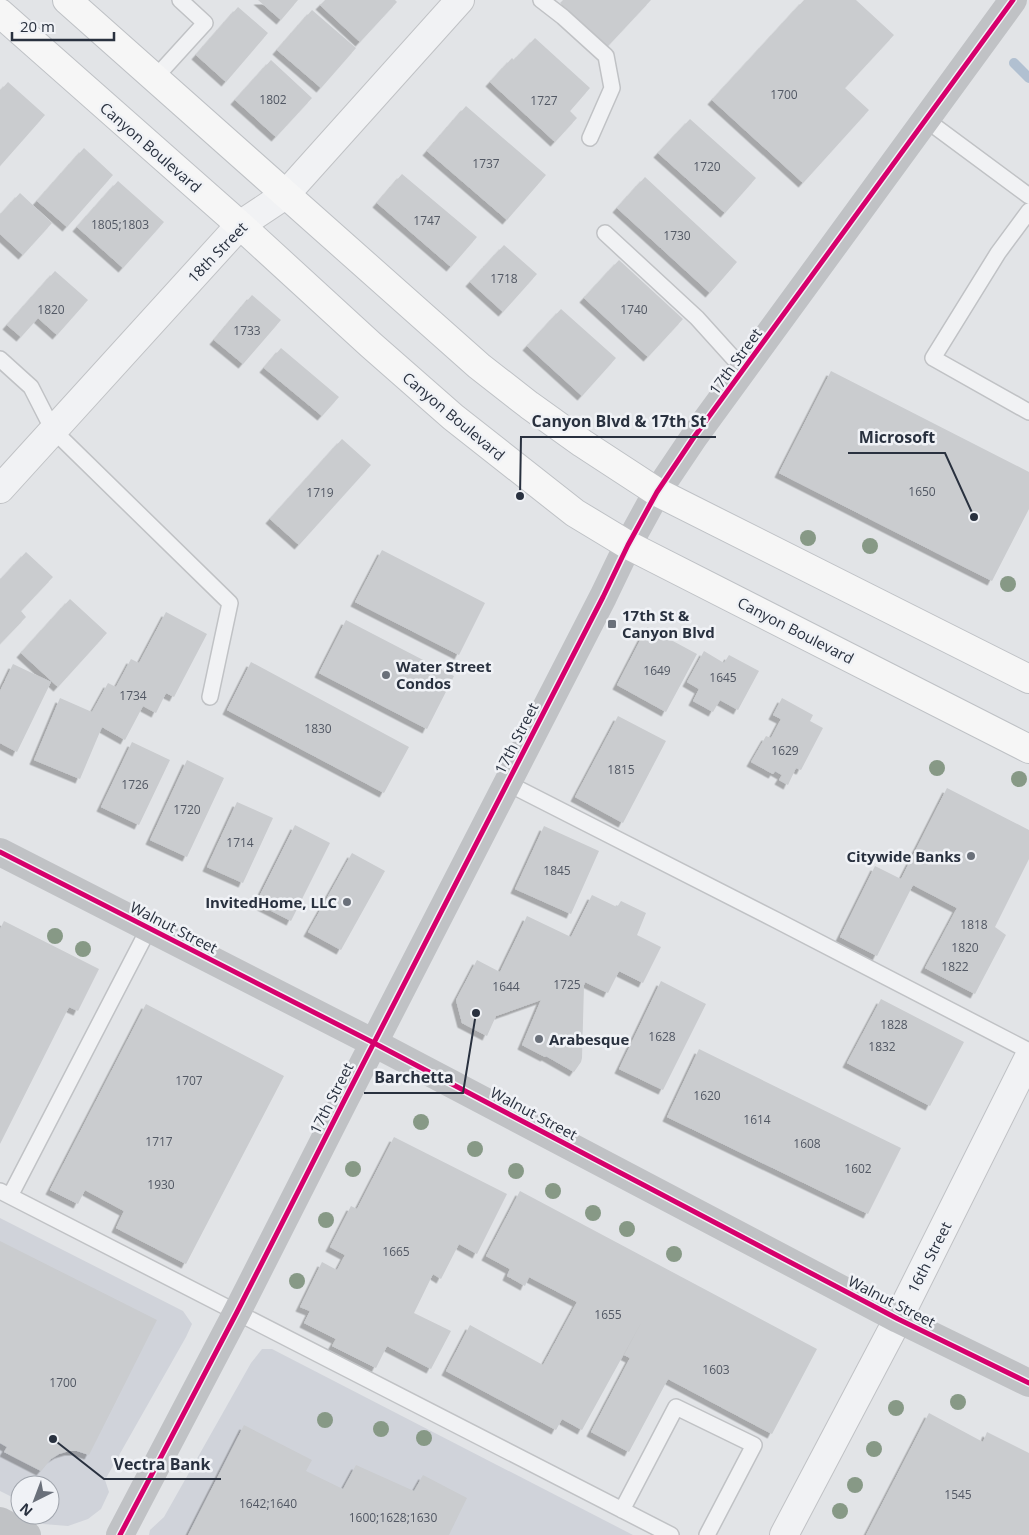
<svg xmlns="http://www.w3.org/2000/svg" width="1029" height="1535" viewBox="0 0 1029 1535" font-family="'Open Sans',sans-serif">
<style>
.built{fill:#d0d3da}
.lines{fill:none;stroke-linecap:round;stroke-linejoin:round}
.stream{stroke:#b1c0d1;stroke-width:10}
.building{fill:#cacccf;filter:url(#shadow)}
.lane-casing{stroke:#c0c2c5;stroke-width:18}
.street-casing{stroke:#c0c2c5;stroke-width:30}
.primary-casing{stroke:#bec1c5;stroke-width:30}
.lane{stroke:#f1f2f4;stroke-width:15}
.street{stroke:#f1f2f4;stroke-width:28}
.secondary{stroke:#c0c2c5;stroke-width:28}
.primary{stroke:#f6f6f6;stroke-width:28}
.cycleway-casing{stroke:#f0f2f6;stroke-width:8}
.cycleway{stroke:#d6006c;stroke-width:5}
.tree{fill:#879986}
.poi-dot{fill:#6a707a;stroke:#f0f2f6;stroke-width:2}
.labels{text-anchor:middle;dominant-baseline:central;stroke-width:5;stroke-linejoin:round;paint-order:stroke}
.number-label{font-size:12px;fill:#525864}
.street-label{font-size:15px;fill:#29313f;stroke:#f0f2f6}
.poi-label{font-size:15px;font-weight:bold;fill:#29313f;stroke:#f0f2f6;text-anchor:start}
.leader{fill:none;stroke:#29313f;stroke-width:2}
.callout-dot{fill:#29313f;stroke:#f0f2f6;stroke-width:2}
.callout-label{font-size:16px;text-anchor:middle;font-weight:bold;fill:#29313f;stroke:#f0f2f6;stroke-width:5;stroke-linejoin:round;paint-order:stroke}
</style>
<defs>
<filter id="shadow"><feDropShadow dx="-4.5" dy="4.5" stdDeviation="0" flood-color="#0004"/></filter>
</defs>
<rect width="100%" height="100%" fill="#e2e4e7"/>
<path class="built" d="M0,1218L183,1311L192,1324L186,1337L105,1480L109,1492L101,1509L88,1519L68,1526L43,1524L37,1515H50V1485H20V1501L0,1491Z
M262,1349H272L633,1535H149L150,1530L164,1517L251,1363Z"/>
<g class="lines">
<path class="stream" d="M1014,63L1029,78"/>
</g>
<path class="building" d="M258,0H298L281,20Z
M325,0H395L397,2L360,42L320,5Z
M563,0H651L608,46L560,3Z
M804,0H856L894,35L845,88L869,110L803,183L712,100Z
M238,7L268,33L226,82L196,55Z
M312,10L356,48L321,88L277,50Z
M535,38L590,88L570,111L577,118L555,142L490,82L512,58L514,60Z
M271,60L312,98L276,137L235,100Z
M8,82L45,115L0,166V91Z
M466,106L546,175L507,220L427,151Z
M690,119L756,178L725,213L658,153Z
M84,148L113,175L67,227L37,201Z
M402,174L477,237L451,267L377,203Z
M645,177L737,262L710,293L617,208Z
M118,181L164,222L123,268L77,227Z
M20,193L52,223L23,255L0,234V215Z
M504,245L537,274L503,312L470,282Z
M619,260L683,319L648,357L584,298Z
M55,271L88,300L57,335L38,318L21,337L7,325Z
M252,295L281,320L243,364L214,340Z
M561,309L616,358L582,396L527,346Z
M281,348L339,397L322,416L264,368Z
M831,371L1029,472V509L992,581L779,473Z
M342,439L371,465L299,545L270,519Z
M382,550L485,603L459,655L355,602Z
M26,552L53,577L21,611L26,617L0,644V580Z
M70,599L107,633L58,687L21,653Z
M166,612L207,634L174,697L166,693L156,713L143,706L125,740L102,727L80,779L34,760L60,698L92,712L108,683L116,687L131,659L139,663Z
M346,620L454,676L427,729L319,673Z
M647,627L697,654L666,712L617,685Z
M704,651L724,663L729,655L759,671L738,710L720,700L713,712L693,701L699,689L687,682Z
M251,662L409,747L384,793L227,710Z
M13,664L51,682L17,752L0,743V691Z
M782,698L813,715L810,721L823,728L801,770L796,768L788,785L779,780L782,775L775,771L773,774L751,762L766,736L771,738L781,719L773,715Z
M618,716L666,741L623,823L575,797Z
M132,742L170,760L139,825L101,807Z
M187,760L224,778L187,857L150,840Z
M947,788L1029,830V859L995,927L1006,935L975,994L925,968L957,908L913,885L877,956L840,937L875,866L901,879Z
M237,802L273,818L243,883L207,867Z
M295,825L330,843L291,921L256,903Z
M544,826L599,851L571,914L515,889Z
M352,853L385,871L341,950L308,932Z
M592,895L617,907L621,901L646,913L637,935L661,947L643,983L619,971L608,993L585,982L584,985L582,1058L581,1062L574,1072L546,1056L545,1057L522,1045L541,1000L496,1016L487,1036L462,1023L456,1000L477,960L500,972L527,916L571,937Z
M4,921L99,969L78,1011L69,1007L0,1144V929Z
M661,981L706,1004L663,1090L619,1069Z
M881,999L964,1042L930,1106L847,1063Z
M146,1004L284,1076L186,1264L116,1228L124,1211L85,1190L78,1204L50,1190Z
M699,1049L901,1148L868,1214L667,1117Z
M394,1137L507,1194L477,1254L459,1244L441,1279L433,1274L414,1313L451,1331L431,1369L387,1346L376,1368L332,1346L336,1339L304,1323L310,1311L300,1307L322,1262L337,1270L345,1255L330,1247L351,1206L357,1209Z
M520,1191L817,1349L772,1434L668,1379L629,1452L591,1432L630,1358L624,1355L641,1323L582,1430L562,1419L556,1430L446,1371L470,1325L543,1365L577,1302L529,1277L525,1286L507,1276L510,1269L486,1256Z
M0,1241L157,1320L89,1455L77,1451H69L59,1454L51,1459L41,1471L4,1452L7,1447L0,1443Z
M929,1413L983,1442L987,1432L1029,1453V1535H866Z
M244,1425L312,1460L306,1471L343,1489L356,1465L414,1491L423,1475L467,1498L449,1535H188Z"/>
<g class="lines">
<g class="lane-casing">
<path id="lane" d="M541,0L563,17L606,56L612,88L590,138
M154,79L205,23L180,0
M925,119L1029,196
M1029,211L998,253L933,358L1029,412
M605,233L697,318L744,370
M0,359L31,387L53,430L230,603L210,697
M507,783L776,920L1029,1051
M0,1191L671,1535
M10,1196L149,928
M622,1510L676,1407L754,1445L707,1535"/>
</g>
<g class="street-casing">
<path id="street" d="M0,489L240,225L285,195L460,0
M784,1535L898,1319L1029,1057"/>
</g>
<g class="primary-casing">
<path id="primary" d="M67,0L479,366L529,405L582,443L657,492L1029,679
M0,13L240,225L371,345L453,417L575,513L628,545L1029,749"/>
</g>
<use href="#lane" class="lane"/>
<use href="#street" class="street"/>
<path class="secondary" d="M0,852L374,1043L898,1319L1029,1383
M0,1521L27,1535
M120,1535L237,1312L344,1101L603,597L628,545L657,492L694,437L1013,0"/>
<use href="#primary" class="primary"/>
<g class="cycleway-casing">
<path id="cycleway" d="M0,852L374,1043L898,1319L1029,1383
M120,1535L237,1312L344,1101L603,597L628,545L657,492L694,437L1013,0"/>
</g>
<use href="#cycleway" class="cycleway"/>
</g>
<g class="tree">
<circle cx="808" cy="538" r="8"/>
<circle cx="870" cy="546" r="8"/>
<circle cx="1008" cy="584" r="8"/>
<circle cx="937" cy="768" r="8"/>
<circle cx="1019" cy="779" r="8"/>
<circle cx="55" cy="936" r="8"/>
<circle cx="83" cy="949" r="8"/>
<circle cx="421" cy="1122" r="8"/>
<circle cx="475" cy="1149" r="8"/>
<circle cx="353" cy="1169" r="8"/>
<circle cx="516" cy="1171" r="8"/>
<circle cx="553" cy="1191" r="8"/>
<circle cx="593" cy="1213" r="8"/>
<circle cx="326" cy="1220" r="8"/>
<circle cx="627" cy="1229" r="8"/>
<circle cx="674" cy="1254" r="8"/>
<circle cx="297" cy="1281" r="8"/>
<circle cx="958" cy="1402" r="8"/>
<circle cx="896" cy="1408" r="8"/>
<circle cx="325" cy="1420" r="8"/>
<circle cx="381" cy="1429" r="8"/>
<circle cx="424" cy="1438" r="8"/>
<circle cx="874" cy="1449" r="8"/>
<circle cx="855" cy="1485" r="8"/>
<circle cx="840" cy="1511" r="8"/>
</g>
<g class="poi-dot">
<rect x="607" y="619" width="10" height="10" rx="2.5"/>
<circle cx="386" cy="675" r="5"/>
<circle cx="971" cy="856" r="5"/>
<circle cx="347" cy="902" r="5"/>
<circle cx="539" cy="1039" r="5"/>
</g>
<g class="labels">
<g class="number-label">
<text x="784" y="94">1700</text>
<text x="273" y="99">1802</text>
<text x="544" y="100">1727</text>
<text x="486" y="163">1737</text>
<text x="707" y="166">1720</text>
<text x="427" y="220">1747</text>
<text x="120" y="224">1805;1803</text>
<text x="677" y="235">1730</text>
<text x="504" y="278">1718</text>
<text x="51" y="309">1820</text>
<text x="634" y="309">1740</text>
<text x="247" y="330">1733</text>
<text x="922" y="491">1650</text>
<text x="320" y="492">1719</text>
<text x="657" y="670">1649</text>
<text x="723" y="677">1645</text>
<text x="133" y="695">1734</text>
<text x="318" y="728">1830</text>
<text x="785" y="750">1629</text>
<text x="621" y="769">1815</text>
<text x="135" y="784">1726</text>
<text x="187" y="809">1720</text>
<text x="240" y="842">1714</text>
<text x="557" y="870">1845</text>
<text x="974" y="924">1818</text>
<text x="965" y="947">1820</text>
<text x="955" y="966">1822</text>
<text x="567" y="984">1725</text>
<text x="506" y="986">1644</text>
<text x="894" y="1024">1828</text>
<text x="662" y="1036">1628</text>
<text x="882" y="1046">1832</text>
<text x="189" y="1080">1707</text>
<text x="707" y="1095">1620</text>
<text x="757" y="1119">1614</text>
<text x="159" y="1141">1717</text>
<text x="807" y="1143">1608</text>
<text x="858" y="1168">1602</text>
<text x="161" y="1184">1930</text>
<text x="396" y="1251">1665</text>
<text x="608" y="1314">1655</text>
<text x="716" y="1369">1603</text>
<text x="63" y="1382">1700</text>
<text x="958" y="1494">1545</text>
<text x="268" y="1503">1642;1640</text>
<text x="393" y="1517">1600;1628;1630</text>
</g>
<g class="street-label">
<text transform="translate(151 147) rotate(41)">Canyon Boulevard</text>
<text transform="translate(217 252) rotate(-46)">18th Street</text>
<text transform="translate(735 361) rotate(-54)">17th Street</text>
<text transform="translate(454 416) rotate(40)">Canyon Boulevard</text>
<text transform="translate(796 630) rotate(27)">Canyon Boulevard</text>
<text transform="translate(516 738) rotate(-63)">17th Street</text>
<text transform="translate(174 927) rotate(27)">Walnut Street</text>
<text transform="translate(331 1098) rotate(-63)">17th Street</text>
<text transform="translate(534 1113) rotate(28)">Walnut Street</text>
<text transform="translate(929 1257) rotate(-63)">16th Street</text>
<text transform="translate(892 1301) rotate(27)">Walnut Street</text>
</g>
<g class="poi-label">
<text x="622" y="615">17th St &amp;<tspan x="622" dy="17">Canyon Blvd</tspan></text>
<text x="396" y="666">Water Street<tspan x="396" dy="17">Condos</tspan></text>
<text x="961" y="856" text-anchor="end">Citywide Banks</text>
<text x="337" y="902" text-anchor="end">InvitedHome, LLC</text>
<text x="549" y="1039">Arabesque</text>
</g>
</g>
<path class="leader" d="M520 496L521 437H716M974 517L945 453H848M476 1013L463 1093H364M53 1439L104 1479H221"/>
<g class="callout-dot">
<circle cx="520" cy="496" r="5"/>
<circle cx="974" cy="517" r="5"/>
<circle cx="476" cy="1013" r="5"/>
<circle cx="53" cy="1439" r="5"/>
</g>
<g class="callout-label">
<text x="619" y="427">Canyon Blvd &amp; 17th St</text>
<text x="897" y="443">Microsoft</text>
<text x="414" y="1083">Barchetta</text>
<text x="162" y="1470">Vectra Bank</text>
</g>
<g transform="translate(35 1500) rotate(222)"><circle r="24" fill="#f0f2f6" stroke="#a0a5ad"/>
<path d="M0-4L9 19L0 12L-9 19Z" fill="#6a707a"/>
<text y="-8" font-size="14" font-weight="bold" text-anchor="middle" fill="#29313f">N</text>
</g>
<path d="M12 32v8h102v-8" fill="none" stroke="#29313f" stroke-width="2.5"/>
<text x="20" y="32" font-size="15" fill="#29313f" stroke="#f0f2f6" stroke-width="4" paint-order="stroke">20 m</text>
</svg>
